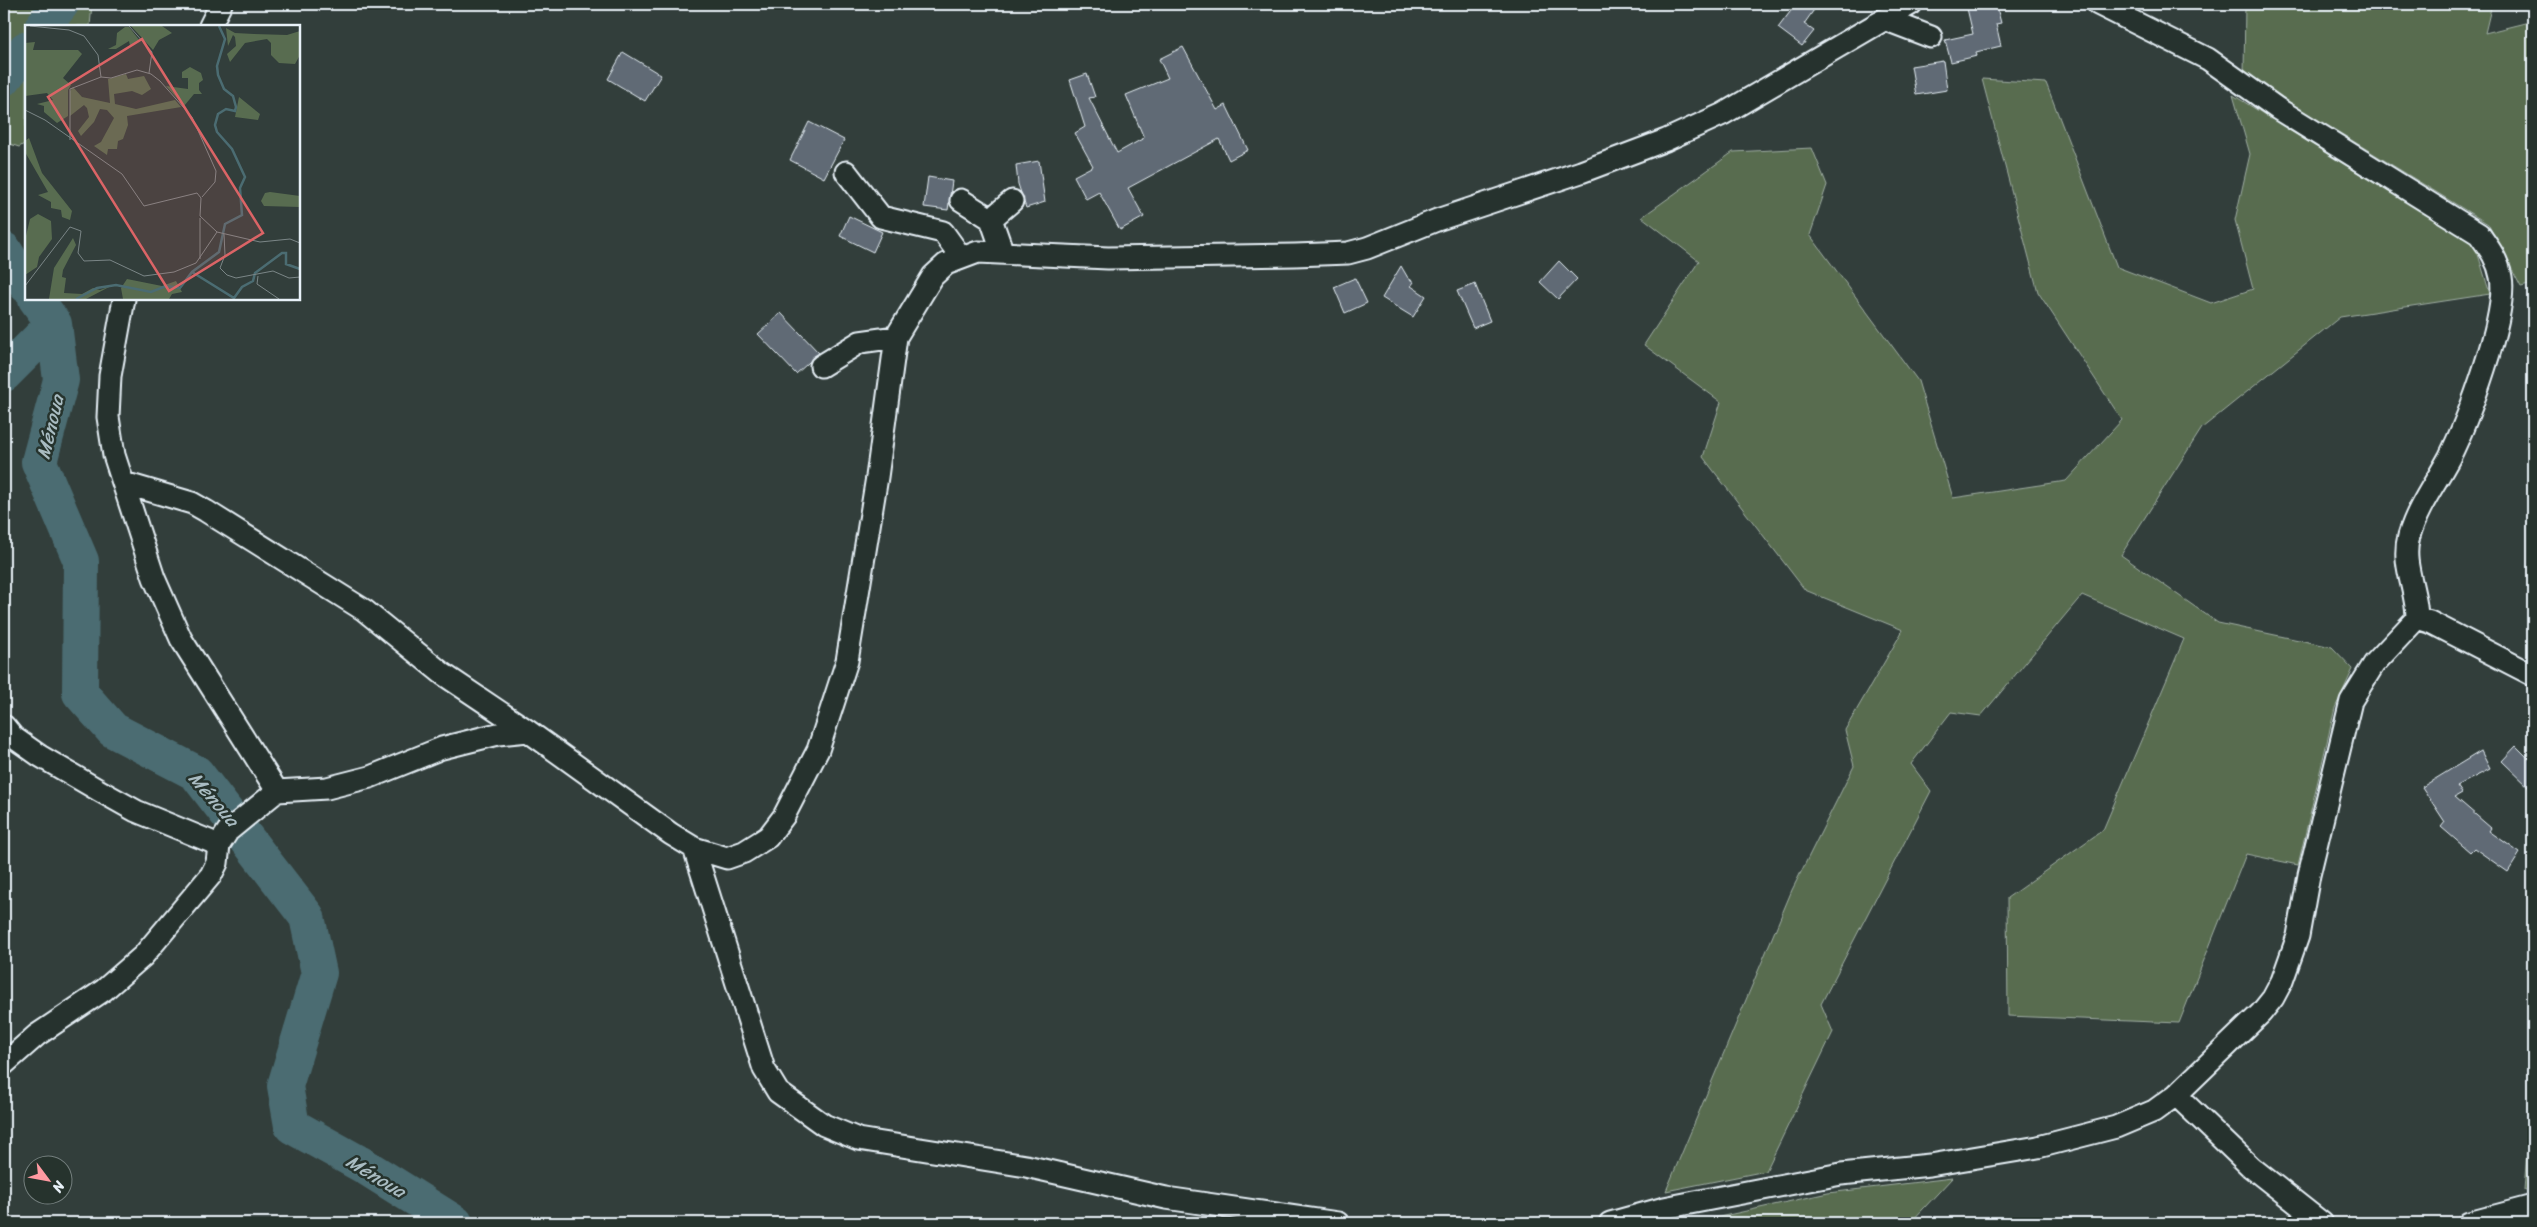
<svg xmlns="http://www.w3.org/2000/svg" width="2537" height="1227" viewBox="0 0 2537 1227" font-family="Sriracha,sans-serif">
<style>
.green{fill:#586c50;stroke:#a0aea4}
.lines{fill:none;stroke-linecap:round;stroke-linejoin:round}
.river{stroke:#4b6c72;stroke-width:36}
.building{fill:#606a74;stroke:#e8f1f8}
.minor-casing{stroke:#e8f1f8;stroke-width:25}
.minor{stroke:#26332d;stroke-width:21}
.labels{text-anchor:middle;dominant-baseline:central;stroke-width:5;stroke-linejoin:round;paint-order:stroke}
.water-label{font-size:19px;font-style:italic;fill:#a9bcc2;stroke:#26332d}
.inset-river{fill:none;stroke:#4b6c72;stroke-width:2.5}
.inset-road{fill:none;stroke:#7b8687;stroke-width:1}
.view{fill:#db6466;fill-opacity:0.15;stroke:#db6466;stroke-width:2.5}
.inset-edge{fill:none;stroke:#e8f1f8;stroke-width:2.5}
</style>
<rect width="100%" height="100%" fill="#323e3b"/>
<filter id="ink" filterUnits="userSpaceOnUse"><feTurbulence type="fractalNoise" baseFrequency=".02" numOctaves="2"/><feDisplacementMap in="SourceGraphic" scale="10" xChannelSelector="R" yChannelSelector="G"/><feConvolveMatrix kernelMatrix="1 2 1 2 8 2 1 2 1" color-interpolation-filters="sRGB"/></filter>
<g filter="url(#ink)">
<path class="green" d="M4,4H92L90,26H26V143L19,147L4,142Z
M2245,4H2492L2485,33L2533,21V284L2521,287L2488,224L2244,74Z
M1982,79L2046,83L2117,267L2211,303L2253,289L2235,220L2250,154L2233,95L2378,185L2474,241L2490,294L2340,317L2202,428L2121,555L2218,623L2332,647L2353,669L2335,708L2298,865L2246,854L2179,1023L2008,1016L2007,898L2103,830L2184,639L2082,595L1981,716L1951,712L1911,764L1931,791L1821,1004L1833,1032L1766,1171L1666,1191L1792,890L1854,766L1845,730L1903,630L1805,590L1703,457L1721,402L1644,345L1699,261L1642,217L1733,152L1812,148L1827,185L1810,235L1918,381L1953,498L2066,481L2122,420L2038,292Z
M2533,1073V1189L2524,1190Z
M1952,1178L1910,1223H1692L1828,1193Z"/>
<g class="lines">
<path class="river" d="M43,26L61,4
M4,78L26,49
M4,250L26,285
M36,299L54,324L61,380L39,462L81,561L80,693L113,730L196,773L307,917L319,973L285,1086L292,1126L364,1166L455,1223
M4,374L54,324"/>
</g>
<path class="building" d="M1796,4H1818L1804,24L1814,31L1802,46L1778,28Z
M1966,4H1996L2001,23L1996,24L2001,46L1976,52L1977,56L1951,62L1945,40L1973,34Z
M1183,47L1217,110L1226,105L1248,150L1229,160L1219,139L1128,188L1144,217L1120,230L1099,192L1086,199L1074,176L1093,166L1075,133L1085,127L1070,80L1087,74L1095,97L1089,98L1117,153L1144,138L1126,95L1168,78L1159,59Z
M623,52L661,75L645,101L608,79Z
M1943,61L1947,90L1916,95L1911,66Z
M809,122L844,140L824,178L790,160Z
M1039,161L1045,202L1026,208L1018,184L1016,165Z
M928,177L952,181L948,210L924,207Z
M849,216L882,232L873,252L840,236Z
M1559,261L1577,279L1558,299L1540,282Z
M1401,266L1408,278L1414,282L1411,286L1426,296L1413,317L1382,298Z
M1355,278L1367,303L1345,313L1334,287Z
M1475,284L1490,321L1473,328L1457,291Z
M781,313L819,353L796,374L758,334Z
M2516,746L2533,763V791L2502,761Z
M2481,751L2490,769L2457,786L2462,793L2455,797L2491,828L2489,831L2520,853L2508,872L2474,848L2470,852L2441,827L2445,822L2422,787Z"/>
<g class="lines">
<g class="minor-casing">
<path id="minor" d="M2098,4L2208,59L2278,109L2479,234C2489,248 2498,260 2501,277C2508,315 2467,422 2449,458C2435,484 2417,508 2409,536C2401,564 2417,590 2417,618
M1884,19L1931,37
M210,26L221,4
M846,172L881,217L943,232L961,257
M961,200L991,219L1012,201
M991,219L1003,253
M124,299L110,376L108,417L114,455L154,578L181,639L277,791
M821,366L860,342L896,337
M124,483L192,503L206,511L364,610L443,674L528,731
M4,726L13,737L40,756L100,791L136,811L219,845
M694,848L764,1069L778,1092L824,1125L858,1139L1026,1166L1166,1198L1338,1223
M4,1064L37,1035L104,990L143,956L211,875L217,863L219,845L228,831L277,791L327,788L370,777L442,748L498,734L528,731L671,834L694,848L727,858L744,852L768,837L784,816L818,750L847,661L877,477L896,337L933,276L946,264L978,252L1108,258L1295,255L1348,253L1367,248L1437,220L1581,172L1666,140L1723,114L1911,4
M2176,1095L2251,1167L2322,1223
M1610,1223L1664,1208L1841,1174L1930,1165L2038,1147L2116,1127L2154,1111L2176,1095L2261,1013L2273,998L2282,981L2298,936L2309,875L2351,701L2374,664L2417,618L2430,622L2533,675
M2469,1223L2533,1206"/>
</g>
<use href="#minor" class="minor"/>
</g>
</g>
<g class="labels">
<g class="water-label">
<text transform="translate(50 427) rotate(-77)">Ménoua</text>
<text transform="translate(214 799) rotate(49)">Ménoua</text>
<text transform="translate(376 1176) rotate(31)">Ménoua</text>
</g>
</g>
<g transform="translate(25 25)">
<rect width="275" height="275" fill="#323e3b"/>
<path d="M106,1H137L147,8L134,15L128,25ZM100,2H104L115,16L105,21L104,16L91,24H83L91,20L92,8ZM201,3L210,8L229,9L262,10L275,6V30L270,39L254,38L246,30V18L242,14L220,18L205,37L202,29L211,21L210,12L208,10L203,21ZM10,17L8,25H53L57,29L38,53L46,60L43,65V91L32,98L19,87V81L12,79L28,75L22,68L0,71V18ZM165,42L176,48L178,55L174,58V65L177,69H169L159,81L141,61L163,64V53H157V47ZM101,49L103,54L119,51L126,64L117,70L107,66L89,69L90,79L111,84L150,75L156,82L102,91L103,100L98,114L93,116L92,124H83L82,130L69,121L76,117L89,93L82,85L75,84L69,97L56,111L53,106L64,92L62,83L59,80L45,91V66L48,62L57,72L85,78L83,54ZM214,72L235,89L233,95L210,92ZM4,113L17,148L47,186L45,195L37,192L36,185L26,183V177L13,170L23,167L0,127V116ZM245,167L275,171V182L239,181L236,176L240,168ZM13,189L26,196L27,214L14,232L12,242L0,250V215L5,194ZM48,213L51,220L38,245L37,252L41,253L39,268L57,269L68,263L75,265L88,260L61,274H24L29,243ZM102,254L137,261L151,256L157,267L147,269L144,274H98L96,263Z" fill="#586c50"/>
<path class="inset-river" d="M167,247L209,273L217,262L228,256L230,248L257,228H261V239L275,244M51,274L72,263L91,260L126,267L141,261L155,263L167,247L194,227L200,199L217,190L215,163L220,152L207,124L192,107L190,100L193,89L201,84L210,86L211,82L208,71L199,64L193,50L192,41L200,14L194,1"/>
<path class="inset-road" d="M5,1L44,5L59,11L73,30L76,52L86,53L112,45L126,49L135,56L167,92L191,146L190,157L177,172M104,1L127,27L124,48M0,85L20,95L97,149L119,181L172,168L176,173L175,191L192,207L235,217L265,214L275,218M45,115V64L76,52M175,193V234M199,209L200,230L195,243L202,250L211,253L248,246L264,253L275,252M233,251L232,259L254,274M0,261L45,202L56,206L53,228L59,236L85,235L119,251L149,247L171,238L192,207"/>
<path class="view" d="M117,14L238,208L144,266L23,72Z"/>
<rect width="275" height="275" class="inset-edge"/>
</g>
<rect width="2537" height="1227" fill="none" stroke="#26332d" stroke-width="20"/>
<rect x="10" y="10" width="2517" height="1207" fill="none" stroke="#e8f1f8" stroke-width="2" filter="url(#ink)"/>
<g transform="translate(48 1180) rotate(122)"><circle r="24" fill="#26332d" stroke="#747f7e"/>
<path d="M0-4L9 19L0 12L-9 19Z" fill="#ff9aa2"/>
<text y="-8" font-size="14" font-weight="bold" text-anchor="middle" fill="#e8f1f8">N</text>
</g>
</svg>
